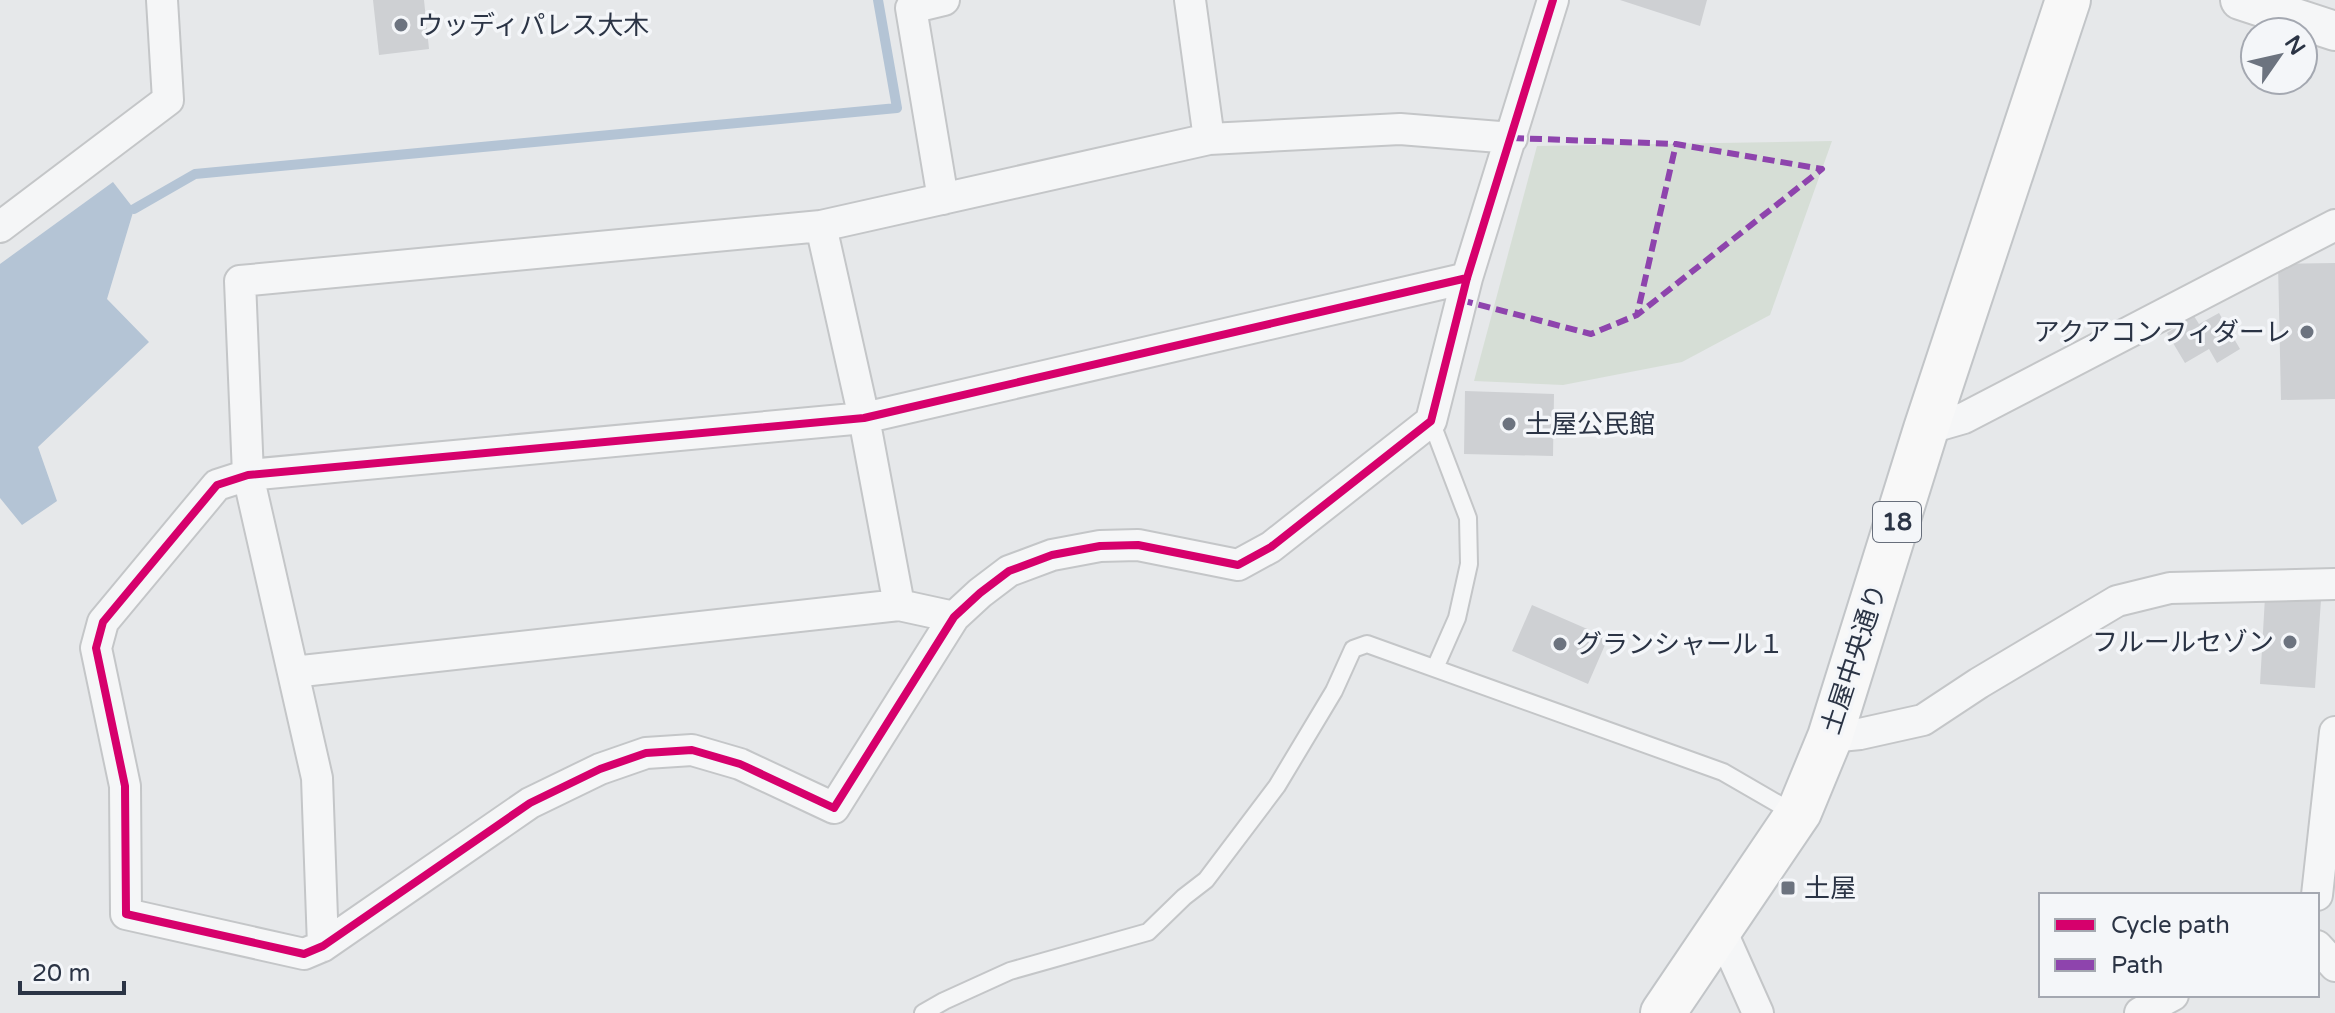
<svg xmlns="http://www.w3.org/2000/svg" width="2335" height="1013" viewBox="0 0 2335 1013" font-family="'Varela Round','Noto Sans JP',sans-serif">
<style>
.green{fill:#d6ded6}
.water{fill:#b4c4d5}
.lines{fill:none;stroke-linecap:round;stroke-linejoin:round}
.stream{stroke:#b4c4d5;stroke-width:10}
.building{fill:#ced0d3}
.service-casing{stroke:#c4c6c8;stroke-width:20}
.minor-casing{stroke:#c4c6c8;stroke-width:34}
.tertiary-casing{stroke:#c4c6c8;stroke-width:42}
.primary-casing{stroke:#c2c5c8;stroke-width:48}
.service{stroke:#f5f6f7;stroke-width:16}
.minor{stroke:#f5f6f7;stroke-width:30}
.tertiary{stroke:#f5f6f7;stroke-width:38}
.primary{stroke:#f8f8f8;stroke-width:44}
.quiet{stroke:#8e44ad;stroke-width:6;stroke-dasharray:12 6;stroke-linecap:butt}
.cycleway-casing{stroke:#f4f6f9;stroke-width:13}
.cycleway{stroke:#d6006c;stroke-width:8}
.poi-dot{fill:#6c737f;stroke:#f4f6f9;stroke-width:3}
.labels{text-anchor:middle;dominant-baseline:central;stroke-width:7;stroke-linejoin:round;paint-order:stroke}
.shield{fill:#f4f6f9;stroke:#676e7b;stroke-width:2}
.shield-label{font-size:24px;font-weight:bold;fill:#2b3445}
.poi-label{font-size:26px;fill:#2b3445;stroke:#f4f6f9;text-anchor:start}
.street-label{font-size:26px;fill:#2b3445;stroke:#f4f6f9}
</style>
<rect width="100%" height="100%" fill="#e6e8ea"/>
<path class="green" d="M1832,141L1770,315L1682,362L1563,385L1474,381L1537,146Z"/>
<path class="water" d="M113,182L134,209L107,299L149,342L38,447L57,501L22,525L0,498V264Z"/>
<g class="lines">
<path class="stream" d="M134,209L195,174L897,108L878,0"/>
</g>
<path class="building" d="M373,0H424L429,49L379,55Z
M1620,0H1707L1700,26Z
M2335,263V399L2281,400L2278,264Z
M2219,313L2240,349L2217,363L2209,349L2185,363L2167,333L2194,316L2199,324Z
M1465,391L1554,394L1553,456L1464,454Z
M2265,597L2321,600L2315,688L2260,684Z
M1532,605L1608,638L1588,684L1512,651Z"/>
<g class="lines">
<g class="service-casing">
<path id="service" d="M1431,421L1468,518L1469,564L1457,618L1435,668
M923,1013L944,1001L1010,971L1148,932L1184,897L1206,880L1277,786L1334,691L1353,649L1367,644L1723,772L1787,809L1797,811"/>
</g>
<g class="minor-casing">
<path id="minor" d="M1190,0L1209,139
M943,199L911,8L944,0
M821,226L864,418L899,605
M0,227L168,100L162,0
M1467,278L864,418L248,475L217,485L103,622L96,648L125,786L126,914L304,954L323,946L530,803L600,769L646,753L692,750L740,764L834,808L954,617L980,593L1009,571L1052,555L1100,546L1138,545L1238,565L1271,547L1431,421L1467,278L1553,0
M1926,429L1964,418L2335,225
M293,672L899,605L954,617
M1830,737L1860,734L1923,720L1979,683L2117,601L2170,588L2335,584
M2317,895L2335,732
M1720,928L1758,1013
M323,946L317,778L248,475L240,281L821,226L1209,139L1400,129L1512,138
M2317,946L2335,966
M2140,1013L2173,995"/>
</g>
<g class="tertiary-casing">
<path id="tertiary" d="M2240,0L2335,31"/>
</g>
<g class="primary-casing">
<path id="primary" d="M1663,1013L1799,812L1830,737L1926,429L2068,0"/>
</g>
<use href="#service" class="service"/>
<use href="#minor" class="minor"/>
<use href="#tertiary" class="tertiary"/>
<use href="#primary" class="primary"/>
<path class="quiet" d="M1512,138L1676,144
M1461,300L1591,334L1637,315L1822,169L1676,144L1637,315"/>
<g class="cycleway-casing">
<path id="cycleway" d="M1467,278L864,418L248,475L217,485L103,622L96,648L125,786L126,914L304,954L323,946L530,803L600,769L646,753L692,750L740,764L834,808L954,617L980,593L1009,571L1052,555L1100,546L1138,545L1238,565L1271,547L1431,421L1467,278L1553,0"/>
</g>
<use href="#cycleway" class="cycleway"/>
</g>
<g class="poi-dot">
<circle cx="401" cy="25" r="8"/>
<circle cx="2307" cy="332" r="8"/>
<circle cx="1509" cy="424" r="8"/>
<circle cx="2290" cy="642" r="8"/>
<circle cx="1560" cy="644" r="8"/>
<rect x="1780" y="880" width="16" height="16" rx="4"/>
</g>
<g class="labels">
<rect class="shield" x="1873" y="502" width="48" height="40" rx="6"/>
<g class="shield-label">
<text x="1897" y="522">18</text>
</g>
<g class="poi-label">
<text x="417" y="25">ウッディパレス大木</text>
<text x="2291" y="332" text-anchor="end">アクアコンフィダーレ</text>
<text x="1525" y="424">土屋公民館</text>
<text x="2274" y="642" text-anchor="end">フルールセゾン</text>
<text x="1576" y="644">グランシャール１</text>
<text x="1804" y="888">土屋</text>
</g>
<g class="street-label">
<text transform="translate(1854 659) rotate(-72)">土屋中央通り</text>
</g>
</g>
<rect x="2039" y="893" width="280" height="104" fill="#f4f6f9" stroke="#a4a8b1" stroke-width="2"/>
<rect x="2055" y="919" width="40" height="12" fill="#d6006c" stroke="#a4a8b1" stroke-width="2"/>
<text x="2111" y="933" font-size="24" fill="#2b3445">Cycle path</text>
<rect x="2055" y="959" width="40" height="12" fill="#8e44ad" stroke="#a4a8b1" stroke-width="2"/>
<text x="2111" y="973" font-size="24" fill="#2b3445">Path</text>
<g transform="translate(2279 56) rotate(56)"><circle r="38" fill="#f4f6f9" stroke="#a4a8b1" stroke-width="2"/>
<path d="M0-6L14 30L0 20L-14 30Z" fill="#6c737f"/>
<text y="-12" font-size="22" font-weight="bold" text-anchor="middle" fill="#2b3445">N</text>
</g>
<path d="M20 981v12h104v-12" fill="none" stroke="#2b3445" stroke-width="4"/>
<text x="32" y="981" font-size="24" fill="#2b3445" stroke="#f4f6f9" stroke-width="6" paint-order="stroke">20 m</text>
</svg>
